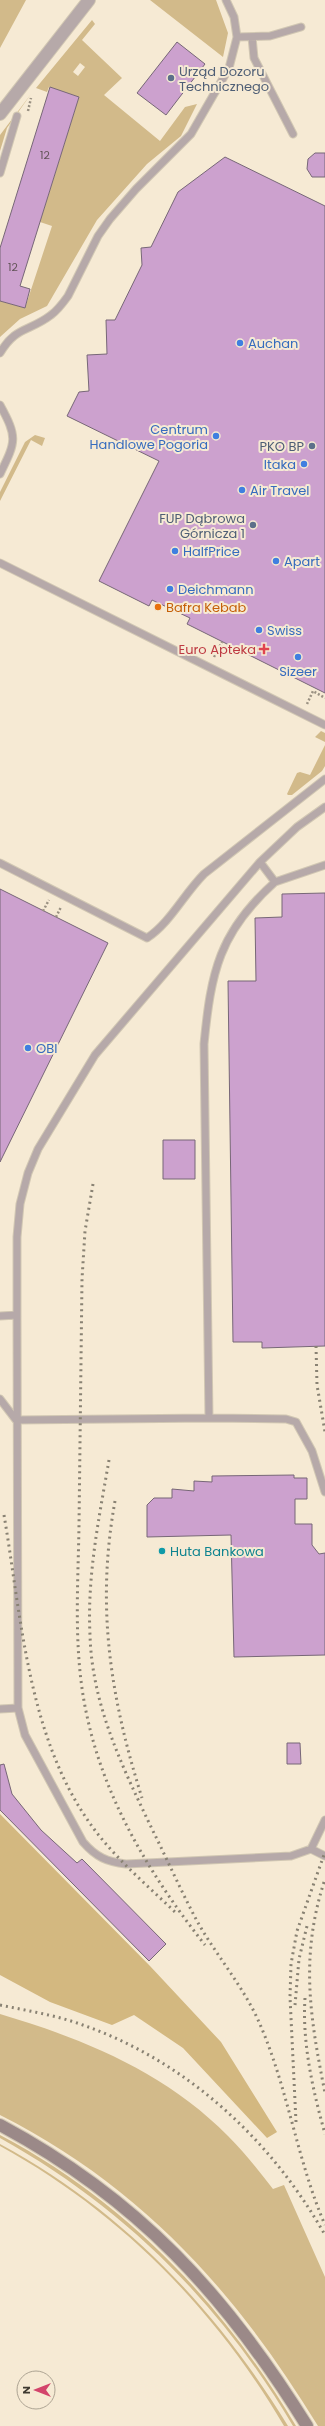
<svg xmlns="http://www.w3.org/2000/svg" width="325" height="2426" viewBox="0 0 325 2426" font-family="Poppins,sans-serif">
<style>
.green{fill:#d2ba8a;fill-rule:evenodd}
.forest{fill:#d3b880}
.building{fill:#cca1ce;stroke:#776777}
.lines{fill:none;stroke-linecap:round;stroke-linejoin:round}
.lane-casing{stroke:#d1c7b3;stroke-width:9}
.street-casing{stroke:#d1c7b3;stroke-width:14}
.secondary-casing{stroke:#d1c7b3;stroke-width:14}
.path{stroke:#9a9182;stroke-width:2.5;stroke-dasharray:2 2;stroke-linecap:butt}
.lane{stroke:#b6a9a9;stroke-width:7}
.street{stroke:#b6a9a9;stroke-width:12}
.secondary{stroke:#9b8988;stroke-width:12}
.rail{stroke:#898273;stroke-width:3;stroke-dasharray:2 4;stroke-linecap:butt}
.service-dot{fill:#5c6f8a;stroke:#f6ead4;stroke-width:1.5}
.shop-dot{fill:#3f7fe0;stroke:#f6ead4;stroke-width:1.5}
.food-dot{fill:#e8710a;stroke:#f6ead4;stroke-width:1.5}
.health-dot{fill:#e0444e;stroke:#f6ead4;stroke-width:1.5}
.culture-dot{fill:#0f9aa8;stroke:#f6ead4;stroke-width:1.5}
.labels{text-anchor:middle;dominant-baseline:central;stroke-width:4;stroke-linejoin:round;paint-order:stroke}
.number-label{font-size:11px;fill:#625458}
.service-label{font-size:13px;fill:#4e5e75;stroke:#f6ead4;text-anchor:end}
.shop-label{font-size:13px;fill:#366cbe;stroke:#f6ead4;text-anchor:start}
.food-label{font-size:13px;fill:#c56008;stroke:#f6ead4;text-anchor:start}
.health-label{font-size:13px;fill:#be3a42;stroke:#f6ead4;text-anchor:end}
.culture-label{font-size:13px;fill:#0d838f;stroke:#f6ead4;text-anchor:start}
</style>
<rect width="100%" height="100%" fill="#f6ead4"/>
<path class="green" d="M0,0H26L0,48Z
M150,0H216L228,33L223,57Z
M92,20L95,24L82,40L122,78L104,95L160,141L185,107L197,104L181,136L147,164L97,220L47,306L20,319L0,337V301L25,308L52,226L40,222L79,97L49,87L47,92L36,88ZM80,63L85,67L78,76L73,72Z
M31,94L7,128L0,151V135Z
M35,435L45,438L42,446L31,440L0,501V492L25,442Z
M321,731L325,733V742L315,737Z
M325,745V766L322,771L292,795H288L287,794L297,773L300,772L310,775Z
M0,2014C84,2039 165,2072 228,2136C245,2153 259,2171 273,2189L284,2185L325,2277V2426H318C236,2292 142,2187 0,2115Z
M0,2135C126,2201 224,2305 296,2426H293C221,2304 124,2207 0,2138Z
M0,2144C122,2210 216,2308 288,2426H284C215,2309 120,2212 0,2146Z"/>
<path class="forest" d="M0,1814L150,1966L221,2042L277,2132L267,2138L183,2048L134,2015L112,2025L50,2002L0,1975Z"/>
<path class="building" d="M177,42L205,64L166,115L137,93Z
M50,87L79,97L20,286L30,289L25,308L0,301V248Z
M315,153H325V177H312L307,169L308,159Z
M225,157L325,206V693L187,624L190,618L152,600L149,606L99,581L159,461L67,416L79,392L89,391L87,355L107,354L106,320H115L142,265L141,248L151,247L178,192Z
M0,889L108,943L0,1162Z
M325,893V1346L262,1348V1342H233L228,981H256L255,918L282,917V894Z
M163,1140H195V1179H163Z
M294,1475V1478H307V1499H295V1524H312V1545L319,1554L325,1553V1655L234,1657L231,1535L147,1537V1505L154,1498H172V1489L194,1491V1481L212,1482V1476Z
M287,1743H300L301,1764H287Z
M4,1764L12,1794L41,1830L77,1863L82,1859L166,1944L149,1961L0,1810V1765Z"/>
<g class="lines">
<g class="lane-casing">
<path id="lane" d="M237,37L270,36L301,27
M252,37L254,58L293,134
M0,173L17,116
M0,353C16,326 29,332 51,315C58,310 63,303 68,296L98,236L110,219L136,189L191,134L229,68L237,37L234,17L226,0
M0,405C18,438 16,441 0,474
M0,563L325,725
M260,862L297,827L325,807
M0,863L147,938C170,923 184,894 204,874L325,779
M17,1315L18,1708L25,1735L83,1842C96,1857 107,1862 126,1864L291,1856L311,1849L325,1820
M0,1316L17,1315V1237L20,1204L28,1173L38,1149L95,1055L260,862L275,882L325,865
M0,1399L16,1420L209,1418L286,1419L296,1422L312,1451L325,1492
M209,1418L204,1044C211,972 219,932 275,882
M0,1709L18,1708
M311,1849L325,1856"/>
</g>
<g class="street-casing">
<path id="street" d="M0,114L89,0"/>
</g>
<g class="secondary-casing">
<path id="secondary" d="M0,2125C138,2199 225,2294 307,2426"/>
</g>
<path class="path" d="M28,111L31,98
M214,657L222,642
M307,704L313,691L325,698
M43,911L49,900
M56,917L61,907"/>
<use href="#lane" class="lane"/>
<use href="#street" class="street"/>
<use href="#secondary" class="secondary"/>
<path class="rail" d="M93,1184L85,1231L82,1279C81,1361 80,1443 79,1525C78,1589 73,1653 87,1716C105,1801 152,1878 205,1945
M316,1346L317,1385L325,1432
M109,1460C99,1518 87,1576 90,1635C92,1705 122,1766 152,1829C167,1859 181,1891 197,1921C216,1955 243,1986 259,2022C288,2088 297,2160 325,2225
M115,1501C96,1606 110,1696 142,1798
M4,1515C22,1621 28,1740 94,1829C117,1860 148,1886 176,1913
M324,1882C300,1958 310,2017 325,2093
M305,1998C302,2043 313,2091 325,2134
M0,2005C24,2010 48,2014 71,2021C181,2056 269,2136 325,2235
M295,2005L299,1959L307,1926
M296,2122L290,1997L291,1964L297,1931L325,1852"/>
</g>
<g class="service-dot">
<circle cx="171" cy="78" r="4"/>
<circle cx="312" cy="446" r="4"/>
<circle cx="253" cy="525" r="4"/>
</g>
<g class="shop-dot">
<circle cx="240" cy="343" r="4"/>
<circle cx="216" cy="436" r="4"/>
<circle cx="304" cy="464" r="4"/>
<circle cx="242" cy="490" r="4"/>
<circle cx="175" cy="551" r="4"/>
<circle cx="276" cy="561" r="4"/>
<circle cx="170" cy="589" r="4"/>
<circle cx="259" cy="630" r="4"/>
<circle cx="298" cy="657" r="4"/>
<circle cx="28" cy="1048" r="4"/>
</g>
<circle class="food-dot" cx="158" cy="607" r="4"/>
<path class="health-dot" d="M262 643h4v4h4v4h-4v4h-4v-4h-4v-4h4z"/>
<circle class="culture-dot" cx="162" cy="1551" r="4"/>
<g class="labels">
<g class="number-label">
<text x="45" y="155">12</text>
<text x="13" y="267">12</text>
</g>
<g class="service-label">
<text x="179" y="71" text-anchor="start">Urząd Dozoru<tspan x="179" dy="15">Technicznego</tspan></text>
<text x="304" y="446">PKO BP</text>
<text x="245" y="518">FUP Dąbrowa<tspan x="245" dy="15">Górnicza 1</tspan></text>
</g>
<g class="shop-label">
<text x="248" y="343">Auchan</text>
<text x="208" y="429" text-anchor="end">Centrum<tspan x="208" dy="15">Handlowe Pogoria</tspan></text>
<text x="296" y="464" text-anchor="end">Itaka</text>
<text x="250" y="490">Air Travel</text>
<text x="183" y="551">HalfPrice</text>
<text x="284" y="561">Apart</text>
<text x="178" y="589">Deichmann</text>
<text x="267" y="630">Swiss</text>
<text x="298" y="671" text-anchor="middle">Sizeer</text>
<text x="36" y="1048">OBI</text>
</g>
<g class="food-label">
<text x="166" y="607">Bafra Kebab</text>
</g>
<g class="health-label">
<text x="256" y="649">Euro Apteka</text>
</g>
<g class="culture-label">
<text x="170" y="1551">Huta Bankowa</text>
</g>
</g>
<g transform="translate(36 2390) rotate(270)"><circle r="19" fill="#f6ead4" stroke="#ada493"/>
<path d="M0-3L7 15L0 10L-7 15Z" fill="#d3446b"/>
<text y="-6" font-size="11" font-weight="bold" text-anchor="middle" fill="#3f3a31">N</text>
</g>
</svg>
